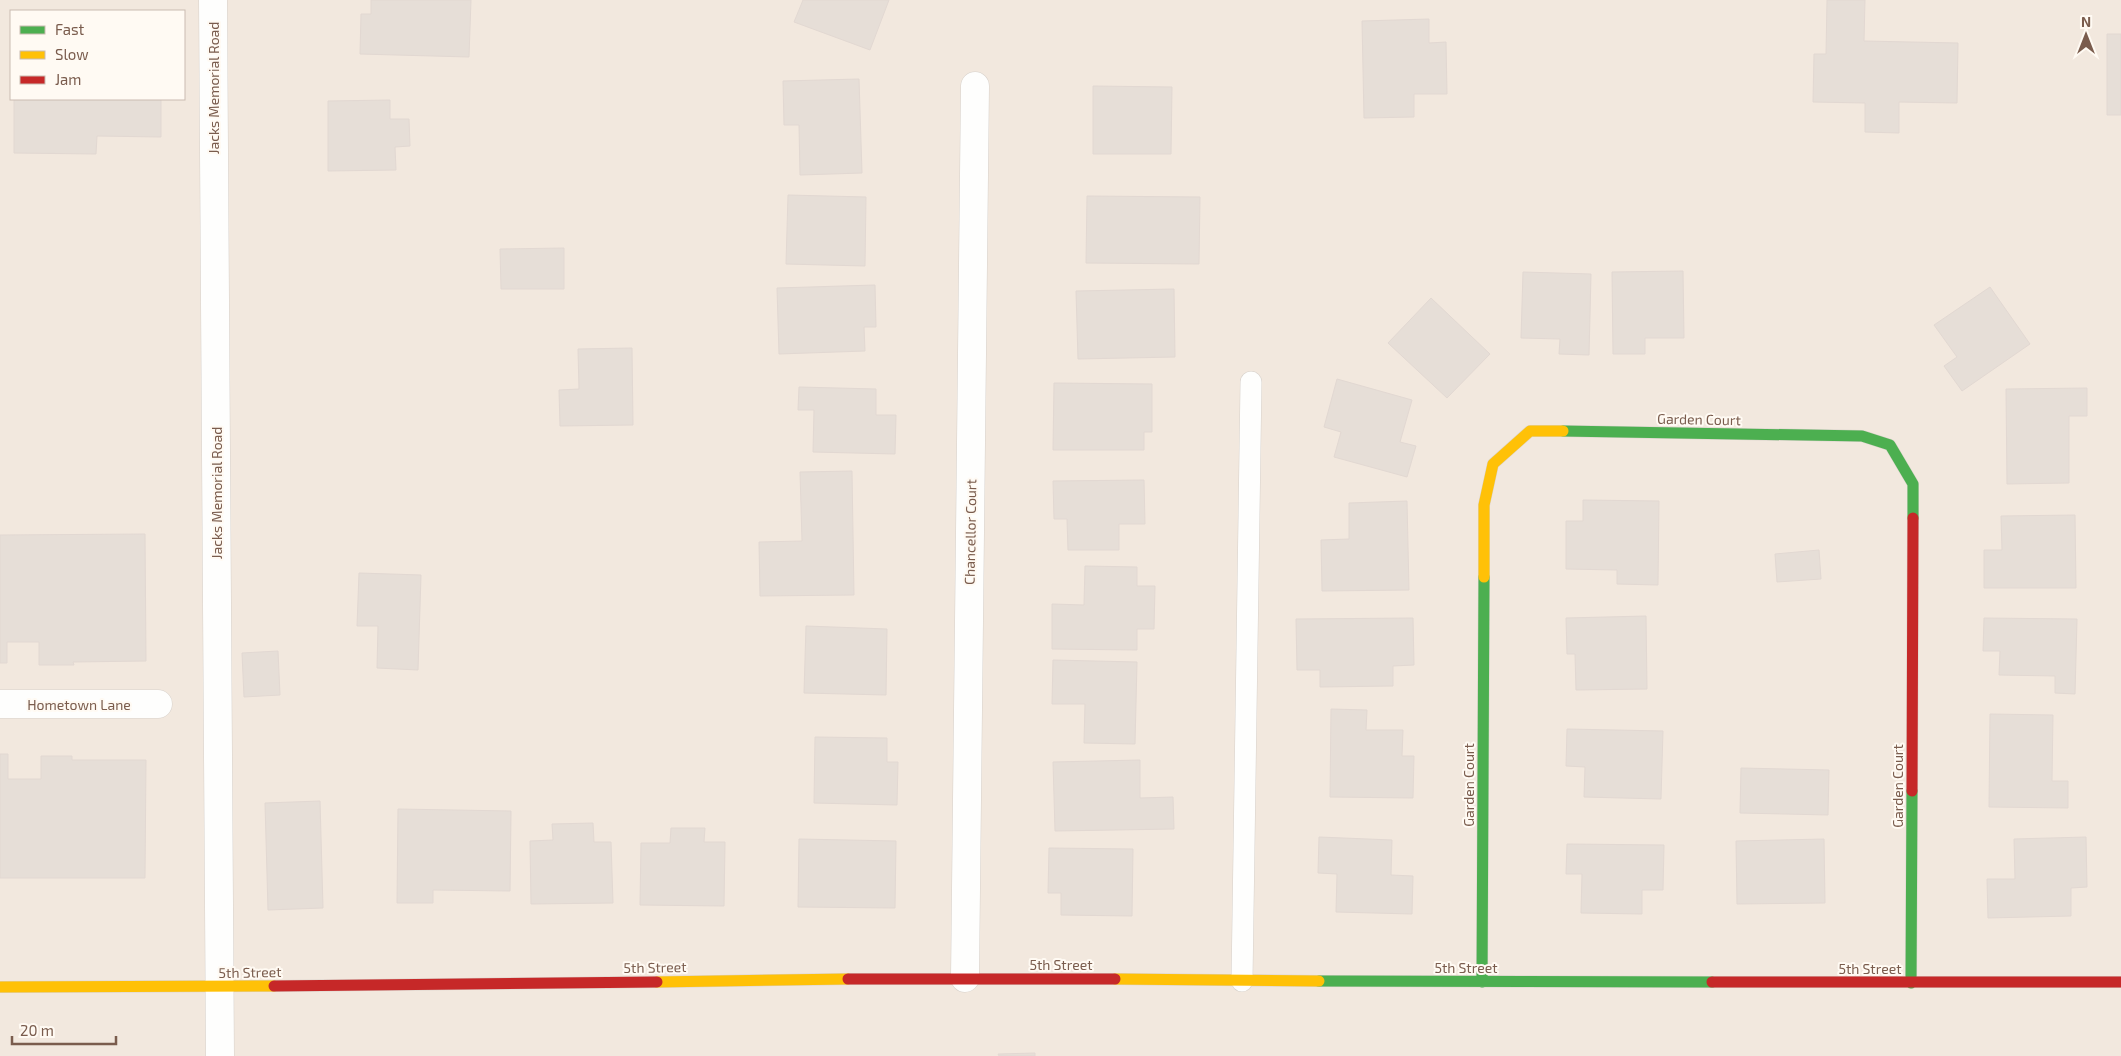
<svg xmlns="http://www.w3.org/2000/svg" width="2121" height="1056" viewBox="0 0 2121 1056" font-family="'Exo 2',sans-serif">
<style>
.residential{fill:#f2e8de;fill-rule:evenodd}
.building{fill:#e6ded7;stroke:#e2d8d2}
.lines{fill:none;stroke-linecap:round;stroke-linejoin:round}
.lane-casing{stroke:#d7d1cb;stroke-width:22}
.street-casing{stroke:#d7d1cb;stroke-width:29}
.fast-casing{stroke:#d9d2cb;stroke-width:12}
.slow-casing{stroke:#d9d2cb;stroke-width:12}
.jam-casing{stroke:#d9d2cb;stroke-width:12}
.lane{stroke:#fefefd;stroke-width:21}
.street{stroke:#fefefd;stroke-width:28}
.fast{stroke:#4caf50;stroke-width:11}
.slow{stroke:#ffc107;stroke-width:11}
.jam{stroke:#c62828;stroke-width:11}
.labels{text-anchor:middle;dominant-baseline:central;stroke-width:4;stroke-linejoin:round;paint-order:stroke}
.street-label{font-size:14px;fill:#7a5c4d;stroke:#fffaf3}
</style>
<rect width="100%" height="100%" fill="#f9f5f0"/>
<path class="residential" d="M0,0H2121V1056H0ZM11,11H184V99H11Z"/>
<path class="building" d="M371,0H471L469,57L360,54L361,14H371Z
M803,0H889L870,50L794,22Z
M1827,0H1865L1864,41L1958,43L1957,103L1899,102V133L1865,132V103L1813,102L1814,54H1826Z
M1429,19V43L1446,42L1447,94H1414V117L1364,118L1362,21Z
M2107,34H2121V115H2107Z
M859,79L862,173L800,175L799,125H784L783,81Z
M1093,86L1172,87L1171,154H1093Z
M14,99H161V137L97,136L96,154L14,153Z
M390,100V119H409L410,146L395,147L396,170L328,171V101Z
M788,195L866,197L865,266L786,264Z
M1087,196L1200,197L1199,264L1086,263Z
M564,248V289H501L500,249Z
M1683,271L1684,338H1645V354H1613L1612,272Z
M1523,272L1591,274L1589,355L1559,354L1560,339L1521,338Z
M875,285L876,327H864L865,351L779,354L777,288Z
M1990,287L2030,344L1962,391L1944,366L1957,357L1934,325Z
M1174,289L1175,357L1078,359L1076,291Z
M1431,298L1490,354L1447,398L1388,343Z
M632,348L633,425L560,426L559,390L579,389L578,349Z
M1337,379L1412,400L1400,442L1416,446L1407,477L1334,457L1341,432L1324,427Z
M1054,383L1152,384V432H1144V450H1053Z
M799,387L876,389V415H896L895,454L813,452L814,410H798Z
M2087,388V416H2069V483L2007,484L2006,389Z
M852,471L854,595L760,596L759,542L802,541L800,472Z
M1144,480L1145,524H1119V550H1068L1067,519H1054L1053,481Z
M1583,500L1659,501L1658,585L1617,584V570L1566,569V521H1583Z
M1407,501L1409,590L1322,591L1321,540L1349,539V503Z
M2075,515L2076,588H1984V550H2002L2001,516Z
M145,534L146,661L73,662L74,665H39V642H7V663H0V535Z
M1819,550L1821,579L1777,582L1775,554Z
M1085,566L1137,567V586H1155L1154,629H1137V650L1052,649V604L1084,605Z
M359,573L421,575L418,670L377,668L378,626H357Z
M1646,616L1647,689L1576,690L1575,654H1567L1566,618Z
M1413,618L1414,665L1393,666V686L1320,687V670H1297L1296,619Z
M1984,618L2077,619L2075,694L2055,693V676L1999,675L2000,651H1983Z
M806,626L887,629L886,695L804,693Z
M278,651L280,695L244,697L242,653Z
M1053,660L1137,662L1135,744L1084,743L1085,704H1052Z
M1331,709L1367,710L1366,730H1403L1402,756H1414L1413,798L1330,797Z
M1990,714L2053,715L2052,781H2068V808L1989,807Z
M1567,729L1663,731L1661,799L1584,797L1585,767L1566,766Z
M815,737L887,738V762H898L897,805L814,803Z
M0,754H8V779H41V756H72V760H146L145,878H0Z
M1140,760V798L1173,797L1174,829L1055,831L1053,762Z
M1741,768L1829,770L1828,815L1740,813Z
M320,801L323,908L268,910L265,803Z
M398,809L511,811L510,891L433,890V903H397Z
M593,823L594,842H611L613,903L531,904L530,841L553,840L552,824Z
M671,828H705L704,842H725L724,906L640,905L641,843H670Z
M1319,837L1392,840L1391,875L1413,876L1412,914L1336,912L1337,874L1318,873Z
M2086,837L2087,887L2071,888V916L1988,918L1987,879H2015L2014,839Z
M799,839L896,841L895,908L798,907Z
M1824,839L1825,903L1737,904L1736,841Z
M1567,844L1664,845L1663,890H1642V914L1581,913L1582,874H1566Z
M1049,848L1133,849L1132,916L1061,915V893H1048Z
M1035,1053V1056H999L998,1054Z"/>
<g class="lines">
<g class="lane-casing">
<path id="lane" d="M1242,981L1251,382"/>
</g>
<g class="street-casing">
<path id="street" d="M213,0L220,1056
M0,704H158
M965,978L975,86"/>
</g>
<g class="fast-casing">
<path id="fast" d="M1563,431L1862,436L1890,445L1913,484V518
M1319,981L1712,982
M1482,982L1484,577
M1911,983L1912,791"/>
</g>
<g class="slow-casing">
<path id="slow" d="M1484,577V505L1493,464L1530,431H1563
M1115,979L1319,981
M657,982L848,979
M0,987L274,986"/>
</g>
<g class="jam-casing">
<path id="jam" d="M1912,791L1913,518
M848,979H1115
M1712,982H2121
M274,986L657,982"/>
</g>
<use href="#lane" class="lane"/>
<use href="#street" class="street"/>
<use href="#fast" class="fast"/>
<use href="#slow" class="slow"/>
<use href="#jam" class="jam"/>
</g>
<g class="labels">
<g class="street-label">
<text transform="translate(213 88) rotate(-90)">Jacks Memorial Road</text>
<text transform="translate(1699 419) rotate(1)">Garden Court</text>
<text transform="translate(216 493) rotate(-90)">Jacks Memorial Road</text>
<text transform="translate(970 532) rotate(-89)">Chancellor Court</text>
<text x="79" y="704">Hometown Lane</text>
<text transform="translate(1468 785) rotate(-90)">Garden Court</text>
<text transform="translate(1897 786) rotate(-90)">Garden Court</text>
<text x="1061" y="964">5th Street</text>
<text transform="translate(655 967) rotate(-1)">5th Street</text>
<text x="1466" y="967">5th Street</text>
<text x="1870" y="968">5th Street</text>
<text transform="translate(250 972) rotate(-1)">5th Street</text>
</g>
</g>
<rect x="10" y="10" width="175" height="90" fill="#fffaf3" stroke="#cabbb1"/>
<rect x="20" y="26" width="25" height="8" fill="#4caf50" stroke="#cabbb1"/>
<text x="55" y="35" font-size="15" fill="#7a5c4d">Fast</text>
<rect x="20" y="51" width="25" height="8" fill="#ffc107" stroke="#cabbb1"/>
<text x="55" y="60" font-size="15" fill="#7a5c4d">Slow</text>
<rect x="20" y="76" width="25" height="8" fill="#c62828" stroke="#cabbb1"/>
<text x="55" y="85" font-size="15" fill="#7a5c4d">Jam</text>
<g transform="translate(2086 35)" stroke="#fffaf3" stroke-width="4" paint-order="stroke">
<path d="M0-4L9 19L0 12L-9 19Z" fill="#7a5c4d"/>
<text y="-8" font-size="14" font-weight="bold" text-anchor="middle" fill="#7a5c4d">N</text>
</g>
<path d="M12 1036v8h104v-8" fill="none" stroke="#7a5c4d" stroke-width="2.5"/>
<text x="20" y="1036" font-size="15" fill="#7a5c4d" stroke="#fffaf3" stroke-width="4" paint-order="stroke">20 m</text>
</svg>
